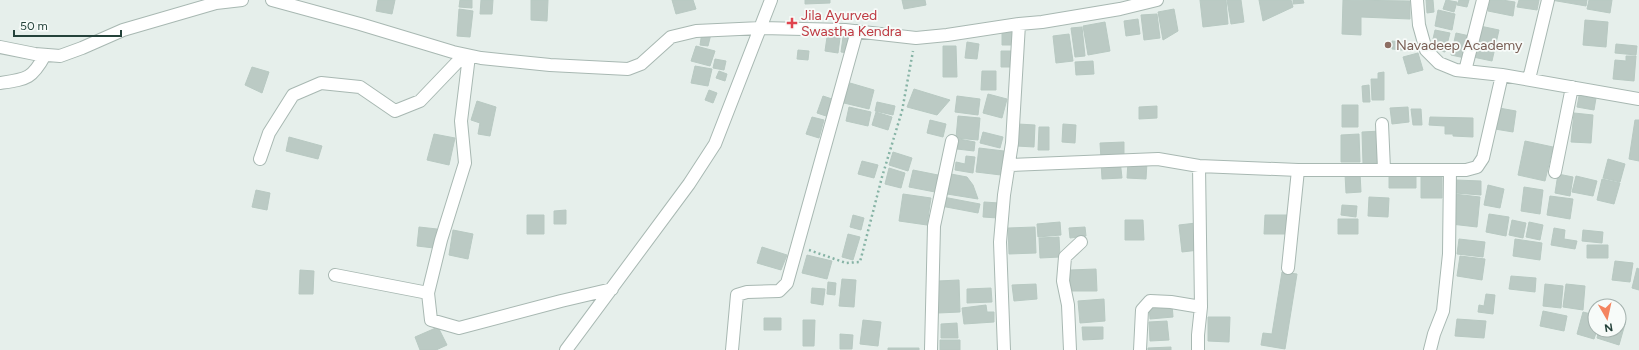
<svg xmlns="http://www.w3.org/2000/svg" width="1639" height="350" viewBox="0 0 1639 350" font-family="Figtree,sans-serif">
<style>
.building{fill:#bbcac4;stroke:#b8c9c2}
.lines{fill:none;stroke-linecap:round;stroke-linejoin:round}
.minor-casing{stroke:#a8b8b2;stroke-width:14}
.path{stroke:#86b3a5;stroke-width:2.5;stroke-dasharray:2 3;stroke-linecap:butt}
.minor{stroke:#fff;stroke-width:12}
.health-dot{fill:#e0444e;stroke:#f7fbf9;stroke-width:1.5}
.education-dot{fill:#8d6e63;stroke:#f7fbf9;stroke-width:1.5}
.labels{text-anchor:middle;dominant-baseline:central;stroke-width:3.5;stroke-linejoin:round;paint-order:stroke}
.health-label{font-size:14px;fill:#be3a42;stroke:#f7fbf9;text-anchor:start}
.education-label{font-size:14px;fill:#785e54;stroke:#f7fbf9;text-anchor:start}
</style>
<rect width="100%" height="100%" fill="#e6efeb"/>
<path class="building" d="M378,0H395L392,14L376,11Z
M460,0H472V8L459,7Z
M481,0H493L492,14H480Z
M531,0H548L547,21L531,20Z
M672,0H693L696,9L676,14Z
M805,0H830V3L805,4Z
M902,0H925L926,5L904,9Z
M1200,0H1226L1228,24L1203,27Z
M1227,0H1241L1244,22L1231,24Z
M1259,0H1291L1293,7L1263,21Z
M1293,0H1303L1304,3L1293,4Z
M1343,0L1410,1V19L1361,17V35L1342,34Z
M1426,0H1433L1434,12L1427,13Z
M1446,0L1457,2L1454,12L1443,9Z
M1459,0H1469L1467,7L1457,5Z
M1490,0H1502L1515,2L1513,16L1488,11Z
M1519,0H1539L1537,10L1517,7Z
M1551,0H1587L1586,6Z
M1589,0H1612L1610,13L1587,9Z
M459,9L473,11L470,37L457,36Z
M1174,9L1178,31L1163,40L1158,12Z
M1438,10L1455,14L1452,30L1435,26Z
M1157,14L1160,38L1144,40L1141,15Z
M1138,19L1140,34L1126,36L1124,21Z
M1585,20L1608,22L1606,47L1583,45Z
M1105,22L1110,51L1088,55L1083,26Z
M1480,26L1499,30L1492,61L1473,57Z
M1082,27L1085,56L1075,57L1071,28Z
M1002,29H1013V45H1002Z
M1435,30L1450,33L1445,52L1436,50L1438,41L1433,39Z
M702,32L711,34L708,46L700,45Z
M1456,33L1470,36L1465,58L1451,55Z
M1069,34L1073,61L1056,63L1053,36Z
M827,37L840,38L838,53L825,51Z
M843,37H849L848,53L841,52Z
M1392,41L1412,43L1411,51L1392,49Z
M967,42L979,44L977,59L965,58Z
M1616,44L1637,46L1636,55L1615,53Z
M696,46L715,51L710,66L691,61Z
M943,46H956L957,77H943Z
M798,50L809,51L808,60L797,59Z
M1001,51H1013V67H1001Z
M1418,53L1423,70L1408,74L1403,57Z
M1626,56H1636L1634,81L1613,79L1615,60L1626,61Z
M715,59L726,61L724,70L713,68Z
M1093,61L1094,74L1076,75L1075,62Z
M695,66L712,69L708,86L691,83Z
M252,67L269,72L262,93L245,85Z
M719,71L727,74L725,81L716,78Z
M982,71H996V90H981Z
M1384,72V100H1372L1371,79H1378V73Z
M850,83L874,90L869,109L844,103Z
M1369,85L1370,102H1363L1362,86Z
M914,89L950,100L937,115L907,107Z
M709,90L717,93L713,103L705,100Z
M988,94L1007,99L1002,118L983,113Z
M823,96L835,100L829,117L817,113Z
M957,96L980,99L978,115L955,112Z
M1579,96L1596,98L1594,110L1577,107Z
M477,101L496,107L490,136L478,134L480,123L471,120Z
M877,102L895,106L893,115L875,111Z
M1342,105H1358V127H1342Z
M1157,106V118L1139,119V107Z
M849,107L871,112L868,126L846,121Z
M1408,107L1409,122L1392,124L1390,108Z
M1499,108L1516,111L1513,132L1495,129Z
M1411,109H1421L1422,125H1413Z
M876,112L892,117L888,130L872,125Z
M1574,113L1593,115L1591,143L1571,142Z
M958,116L980,118L978,140L956,138Z
M812,117L824,120L819,138L806,134Z
M1430,117L1473,118V137L1453,136V134H1445V126L1429,125Z
M930,120L946,124L943,137L927,133Z
M1635,120H1639V161L1629,159Z
M1018,124L1035,125L1034,147L1017,146Z
M1063,124L1076,125L1075,143L1062,142Z
M1039,127H1049V150H1038Z
M1381,131L1382,163L1363,164L1362,132Z
M983,132L1003,137L1000,148L980,143Z
M434,134L455,138L449,165L427,160Z
M1359,134L1360,162H1341V135Z
M289,137L322,146L318,159L286,151Z
M959,139L975,142L974,151L957,149Z
M1525,141L1553,147L1545,181L1518,175Z
M1124,142V158L1101,159L1100,143Z
M979,148L1004,151L1001,175L976,172Z
M893,152L912,158L908,171L889,165Z
M966,156L975,157L973,173L955,170L956,162L965,164Z
M1608,159L1625,164L1620,182L1603,178Z
M1120,160L1122,178L1102,179L1101,162Z
M862,161L878,165L874,178L858,174Z
M1128,161L1147,162L1146,179L1127,178Z
M889,168L905,173L901,188L885,184Z
M913,170L938,175L935,192L909,187Z
M1421,171H1442V198H1421Z
M1360,173L1361,192L1346,193L1345,174Z
M951,174L967,177L973,185L978,199L947,194Z
M1558,174L1573,177L1570,196L1555,193Z
M1389,175H1416V188H1389Z
M1576,176L1597,181L1593,196L1572,192Z
M1602,179L1620,183L1614,204L1597,200Z
M1456,180L1481,181V195L1455,193Z
M1488,185L1504,189L1500,208L1484,205Z
M1524,187L1543,190L1540,214L1521,211Z
M256,190L270,193L267,210L252,207Z
M903,194L931,198L927,225L899,221Z
M1454,194L1480,197L1477,227L1451,224Z
M1550,196L1573,199L1570,219L1547,215Z
M943,197L980,204L978,213L941,206Z
M1369,197L1389,198L1388,217L1368,216Z
M984,202L999,203L998,218L983,217Z
M1342,205L1357,206L1356,217L1341,215Z
M566,210V224H554V211Z
M1489,214L1509,217L1506,236L1486,232Z
M527,215H544V234H527Z
M853,215L864,218L861,230L850,227Z
M1265,215H1288V234H1264Z
M1338,219H1358V234H1338Z
M1125,220H1143L1144,240H1125Z
M1512,220L1526,223L1523,238L1509,235Z
M1060,222L1061,235L1038,237L1037,224Z
M1529,222L1543,225L1540,240L1526,237Z
M1196,223L1199,250L1182,252L1179,225Z
M419,227L437,229L434,248L417,246Z
M1035,227L1036,253L1009,254L1008,228Z
M1085,227L1086,236L1070,238L1069,228Z
M1554,228L1565,230L1564,239L1577,241L1575,249L1551,245Z
M453,230L473,234L468,259L449,255Z
M1583,230L1603,232L1602,243L1582,241Z
M848,234L860,237L853,260L842,257Z
M1059,237L1060,257L1040,258L1039,238Z
M1459,239L1485,242L1483,257L1457,254Z
M1515,239L1542,243L1540,260L1513,256Z
M1587,245H1608V258H1587Z
M762,247L787,255L781,270L757,263Z
M807,255L832,261L827,279L802,273Z
M1460,256L1485,259L1482,280L1457,276Z
M1615,261L1633,263L1630,282L1612,280Z
M1637,268L1639,269V290L1632,288Z
M1096,269L1097,291H1070V270Z
M300,270L314,271L313,294H299Z
M1282,272L1297,274L1285,349L1261,345L1263,333L1272,334Z
M1511,276L1536,278L1535,292L1509,289Z
M842,279L856,280L854,307L839,306Z
M959,280L960,312L938,313V281Z
M828,282L836,283L835,295L827,294Z
M1036,284L1037,299L1014,301L1012,285Z
M1545,284L1563,286L1561,308L1543,306Z
M1566,284L1585,286L1583,310L1563,307Z
M812,288L825,289L823,305L811,303Z
M991,288L992,302L967,303V289Z
M1486,294L1495,295L1493,314L1478,312L1479,305L1484,306Z
M1104,299L1105,321L1080,323L1078,301Z
M1172,304L1173,317L1150,319L1149,306Z
M986,305L987,312H994V322L964,324L962,308Z
M1543,311L1567,316L1564,331L1540,326Z
M1583,312L1595,315V330H1597L1594,339L1577,334Z
M1208,317H1230L1229,342L1208,341Z
M764,318H781V330H764Z
M1457,319L1486,321L1484,338L1455,336Z
M803,320H815L814,346H803Z
M863,320L881,322L878,346L860,344Z
M1167,321L1169,340L1150,341L1149,322Z
M1619,322L1625,324L1619,345L1597,338L1599,330H1619Z
M957,323L958,338H941V324Z
M438,327L447,345L436,350H420L415,337Z
M1082,327H1103V339L1083,340Z
M840,334L853,335L852,349H840Z
M940,340H960V350H940Z
M1171,347V350H1148V348Z
M888,348H919V350H888Z"/>
<g class="lines">
<g class="minor-casing">
<path id="minor" d="M272,0L360,24L453,52L481,58L550,65L628,69L641,64L671,37L696,31L761,28L845,30L916,38L947,35L1019,24L1042,22L1120,9L1157,0
M1417,0L1419,25L1426,50L1439,63L1456,70L1502,75L1639,99
M0,47L35,54L60,56L82,48L123,30L216,3L242,0
M469,56L461,121L465,163L441,240L428,293L431,320L459,328L561,301L612,289
M1465,71L1483,0
M1529,79L1548,0
M0,83C27,79 32,79 45,55
M1382,124L1384,169
M260,159L269,133L293,95L321,83L360,87L395,111L420,101L464,55
M1009,165L1158,159L1199,166L1298,170H1466L1477,167L1483,158L1502,75
M1199,166L1201,307
M1555,172L1572,87
M1288,268L1298,170
M335,275L428,293
M566,350L689,184L715,144L771,0
M732,350L737,295L747,292L779,291L787,283L857,31
M931,350L934,226L952,141
M1004,350L1000,242L1004,195L1012,143L1019,24
M1070,350L1068,305L1063,281L1065,257L1081,242
M1140,350L1142,310L1150,301L1171,302L1201,307L1198,335V350
M1430,350L1434,334L1443,311L1449,254L1450,170"/>
</g>
<path class="path" d="M809,250L846,263L860,262L882,177L902,111L913,51"/>
<use href="#minor" class="minor"/>
</g>
<path class="health-dot" d="M790 17h4v4h4v4h-4v4h-4v-4h-4v-4h4z"/>
<circle class="education-dot" cx="1388" cy="45" r="4"/>
<g class="labels">
<g class="health-label">
<text x="801" y="15">Jila Ayurved<tspan x="801" dy="16">Swastha Kendra</tspan></text>
</g>
<g class="education-label">
<text x="1396" y="45">Navadeep Academy</text>
</g>
</g>
<g transform="translate(1607 318) rotate(171)"><circle r="19" fill="#f7fbf9" stroke="#a3b1ad"/>
<path d="M0-3L7 15L0 10L-7 15Z" fill="#f4845f"/>
<text y="-6" font-size="11" font-weight="bold" text-anchor="middle" fill="#24423a">N</text>
</g>
<path d="M14 30v6h107v-6" fill="none" stroke="#24423a" stroke-width="2"/>
<text x="20" y="30" font-size="12" fill="#24423a" stroke="#f7fbf9" stroke-width="3" paint-order="stroke">50 m</text>
</svg>
